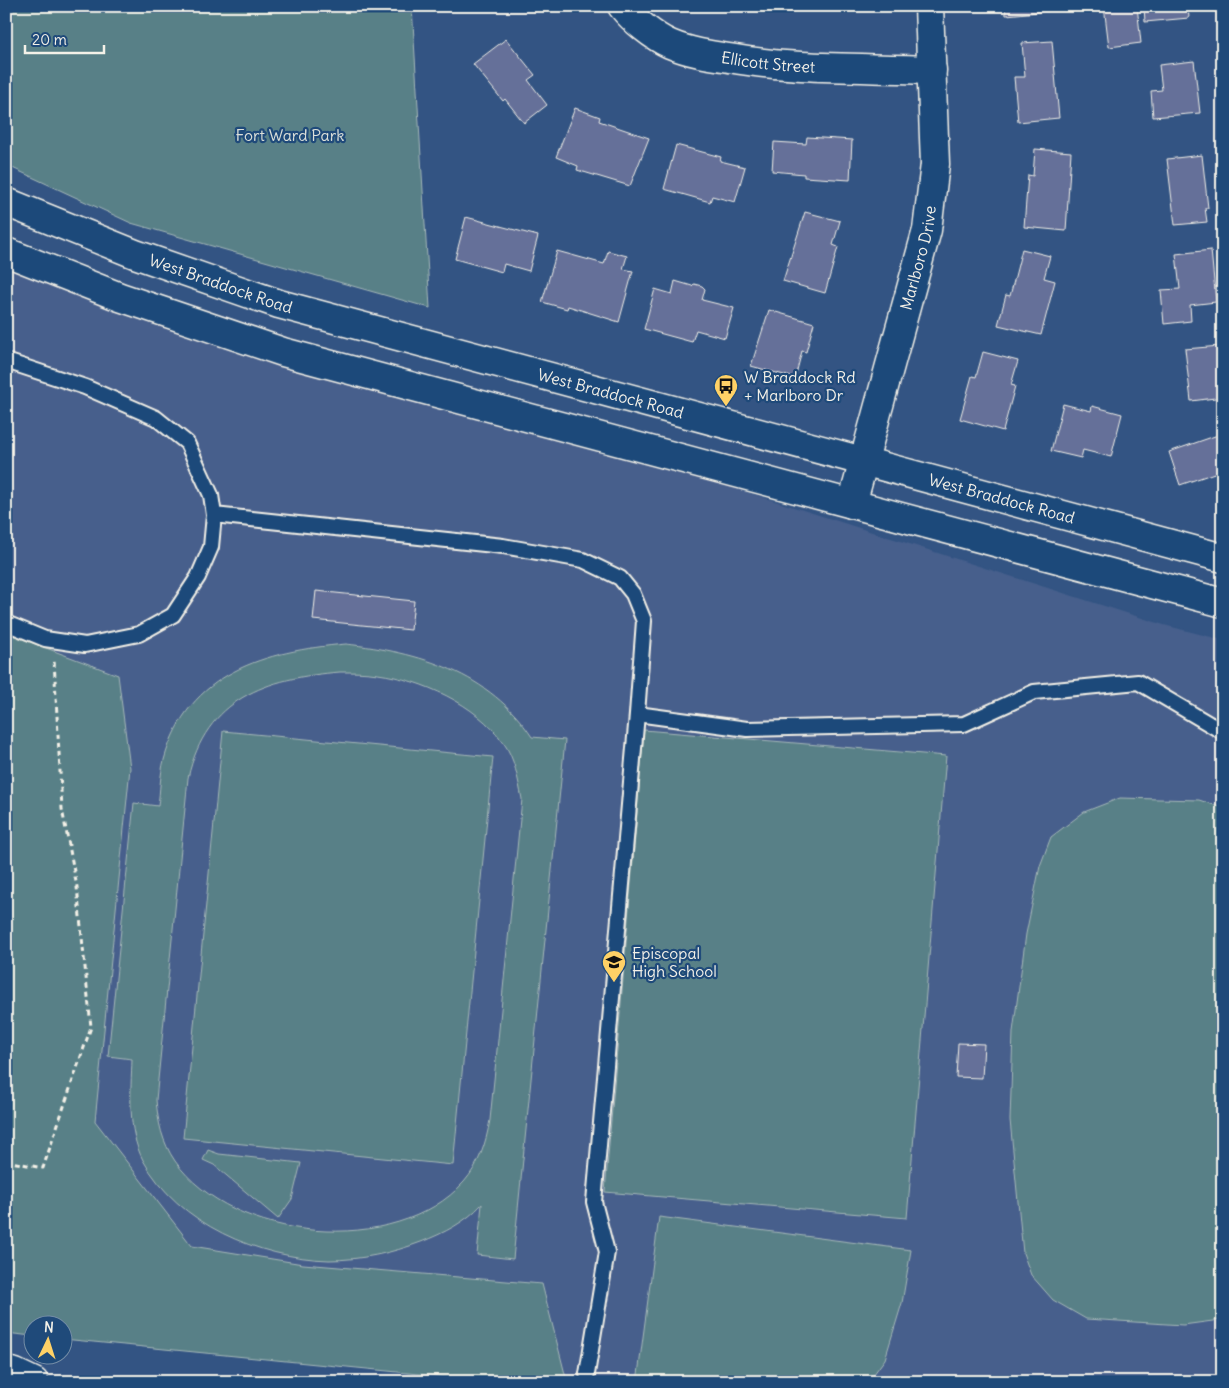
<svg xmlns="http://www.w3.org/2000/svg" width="1229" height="1388" viewBox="0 0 1229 1388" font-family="Delius,sans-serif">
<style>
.built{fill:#465f8c}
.green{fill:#588087;stroke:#a6b8b8;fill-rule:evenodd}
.building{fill:#657099;stroke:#f4f1e8}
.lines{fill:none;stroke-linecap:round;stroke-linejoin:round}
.service-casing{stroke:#f4f1e8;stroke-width:18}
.minor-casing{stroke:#f4f1e8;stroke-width:31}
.secondary-casing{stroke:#f4f1e8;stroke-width:31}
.path{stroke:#f4f1e8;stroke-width:3;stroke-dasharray:5 4;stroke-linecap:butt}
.service{stroke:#1f4a7a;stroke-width:14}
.minor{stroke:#1f4a7a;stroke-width:28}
.secondary{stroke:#1f4a7a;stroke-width:28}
.labels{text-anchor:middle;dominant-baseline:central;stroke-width:4.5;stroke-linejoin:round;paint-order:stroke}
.street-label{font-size:16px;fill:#f4f1e8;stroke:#1f4a7a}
.park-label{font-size:16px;fill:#dde0d9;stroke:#1f4a7a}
.poi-label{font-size:16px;fill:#f4f1e8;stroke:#1f4a7a;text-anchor:start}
</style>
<rect width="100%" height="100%" fill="#335483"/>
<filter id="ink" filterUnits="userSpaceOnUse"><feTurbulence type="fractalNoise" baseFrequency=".02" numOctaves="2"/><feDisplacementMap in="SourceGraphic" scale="10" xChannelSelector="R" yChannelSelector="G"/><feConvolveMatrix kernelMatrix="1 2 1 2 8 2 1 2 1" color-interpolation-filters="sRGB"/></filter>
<g filter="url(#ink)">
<path class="built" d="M6,256L1164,625L1223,640V1382H499L63,1339L62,1326H32V1336L6,1333Z"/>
<path class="green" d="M6,6H412L430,308L131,223L6,165Z
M6,633L118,675L130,768L95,1121L192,1246L303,1264L542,1284L567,1382H499L63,1339L62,1326H32V1336L6,1333Z
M346,644C419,652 490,673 532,737L565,740L513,1259L477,1255L482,1204C466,1222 444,1233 421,1242C392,1253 360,1260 329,1260C258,1258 178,1224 143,1160C127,1129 131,1093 132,1059L108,1056L134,803L158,806C160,791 160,775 164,760C188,672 265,651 346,644ZM340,672C352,672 365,672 378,674C422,680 476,704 503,742C515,758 518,780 522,799L490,1120C486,1143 479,1165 464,1182C396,1258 232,1242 175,1161C162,1142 158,1122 156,1100L188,778C206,698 266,678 340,672Z
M644,730L946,756L907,1218L605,1192Z
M223,731L493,757L453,1165L183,1138Z
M1120,798L1199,800L1223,808V1319L1220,1320L1183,1325L1086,1319L1053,1300L1031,1275L1023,1253L1010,1120L1013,1032L1026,934L1040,866L1051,837L1084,812Z
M208,1150L219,1154L301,1163L292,1199L278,1219L214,1165L203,1160Z
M659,1217L911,1250L902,1303L885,1359L868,1382H637Z"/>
<path class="building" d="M1005,6H1048L1049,11L1006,15Z
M1104,6H1137L1141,43L1109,47Z
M1144,6H1188L1189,18L1145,22Z
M506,39L535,75L528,80L547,105L524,123L505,99L503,101L473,64Z
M1052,41L1059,118L1018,122L1014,77H1025L1022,43Z
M1194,61L1200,113L1153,117L1151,91L1162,90L1159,65Z
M575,108L600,117L599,121L649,138L630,186L577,170L578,166L556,157Z
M807,137L852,140L850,180L804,177V174L772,171L774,142L806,144Z
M676,145L721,157L720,161L745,167L735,202L712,196L710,202L664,189Z
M1035,149L1071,152L1066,231L1024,227L1028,175L1033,176Z
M1202,155L1208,208H1205L1207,222L1175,225L1167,159Z
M805,212L840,221L833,245L838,247L825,293L783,281Z
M466,217L538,236L529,271L504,264L502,272L455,259Z
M1022,249L1050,256L1044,278L1055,281L1041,335L998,325L1006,295L1010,296Z
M1211,250L1216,302L1190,305L1191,321L1164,324L1161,290L1180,289L1176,254Z
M557,251L604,264L608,251L627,256L623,269L633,271L619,322L568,306L567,309L542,302Z
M675,281L692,286L694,284L702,286L705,289L702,300L734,308L725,338L696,330L692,342L644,329L655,289L672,294Z
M769,310L814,323L806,352L802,351L795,378L751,366Z
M1220,346L1223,397L1191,401L1185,349Z
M983,352L1018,361L1011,385L1015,386L1003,431L960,419L972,376L976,377Z
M1063,404L1091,411L1092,406L1122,414L1111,457L1083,450L1081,458L1051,451Z
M1218,435L1223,450V470L1180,485L1169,452Z
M316,591L414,601L411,630L313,620Z
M958,1043L984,1044L982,1078L956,1077Z"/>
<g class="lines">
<g class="service-casing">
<path id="service" d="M6,361L85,387L156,418L187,443L211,495L214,515L211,547L198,577L173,615L139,634L85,645L45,639L6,623
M214,515L503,546L583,560L620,578L633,594L644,621L637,714
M587,1374L607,1252L594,1202L637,714L747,729L964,724L1034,692L1138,682L1223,732"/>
</g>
<g class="minor-casing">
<g id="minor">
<path id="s1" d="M622,6C633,20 654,37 670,44C689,52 709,55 729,58C796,70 864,67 932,70"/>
<path id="s2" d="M852,504L927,230L935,164L929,6"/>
<path d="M6,1371L15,1373L34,1382"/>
</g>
</g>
<g class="secondary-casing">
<g id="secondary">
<path id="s3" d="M6,202L135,254L279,304L1223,558"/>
<path d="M6,252L120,297L283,352L1223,603"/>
</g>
</g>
<path class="path" d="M6,1161L43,1168L91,1027L77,887L62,809L54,660"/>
<use href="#service" class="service"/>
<use href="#minor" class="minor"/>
<use href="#secondary" class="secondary"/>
</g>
</g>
<defs>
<g id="bus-pin" transform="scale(1.25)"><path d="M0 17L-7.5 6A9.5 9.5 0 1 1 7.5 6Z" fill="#ffd166" stroke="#1f4a7a"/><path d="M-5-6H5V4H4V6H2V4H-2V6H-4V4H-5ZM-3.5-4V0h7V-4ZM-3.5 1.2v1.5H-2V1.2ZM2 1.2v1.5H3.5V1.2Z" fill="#111"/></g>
<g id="school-pin" transform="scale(1.25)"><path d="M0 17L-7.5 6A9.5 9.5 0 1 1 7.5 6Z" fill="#ffd166" stroke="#1f4a7a"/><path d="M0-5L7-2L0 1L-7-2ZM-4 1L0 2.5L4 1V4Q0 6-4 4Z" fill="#111"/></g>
</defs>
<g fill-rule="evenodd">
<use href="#bus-pin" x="726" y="386"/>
<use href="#school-pin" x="614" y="962"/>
</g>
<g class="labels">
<g class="street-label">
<text stroke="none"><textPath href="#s1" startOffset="162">Ellicott Street</textPath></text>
<text stroke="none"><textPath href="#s2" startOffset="255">Marlboro Drive</textPath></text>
<text stroke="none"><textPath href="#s3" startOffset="230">West Braddock Road</textPath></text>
<text stroke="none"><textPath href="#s3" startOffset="635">West Braddock Road</textPath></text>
<text stroke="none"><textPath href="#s3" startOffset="1040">West Braddock Road</textPath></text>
</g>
<g class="park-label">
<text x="290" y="135">Fort Ward Park</text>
</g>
<g class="poi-label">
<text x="744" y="377">W Braddock Rd<tspan x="744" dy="18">+ Marlboro Dr</tspan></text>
<text x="632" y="953">Episcopal<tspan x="632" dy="18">High School</tspan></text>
</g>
</g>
<rect width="1229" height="1388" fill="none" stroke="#1f4a7a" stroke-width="25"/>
<rect x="12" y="12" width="1204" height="1363" fill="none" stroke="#f4f1e8" stroke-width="2" filter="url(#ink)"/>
<g transform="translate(48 1340) rotate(4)"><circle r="24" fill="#1f4a7a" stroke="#748da6"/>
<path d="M0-4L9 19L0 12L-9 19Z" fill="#ffd166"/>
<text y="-8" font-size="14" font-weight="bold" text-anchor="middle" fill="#f4f1e8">N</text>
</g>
<path d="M25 45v8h79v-8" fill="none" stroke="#f4f1e8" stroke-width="2.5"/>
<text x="32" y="45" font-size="15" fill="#f4f1e8" stroke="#1f4a7a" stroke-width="4" paint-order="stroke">20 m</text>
</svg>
